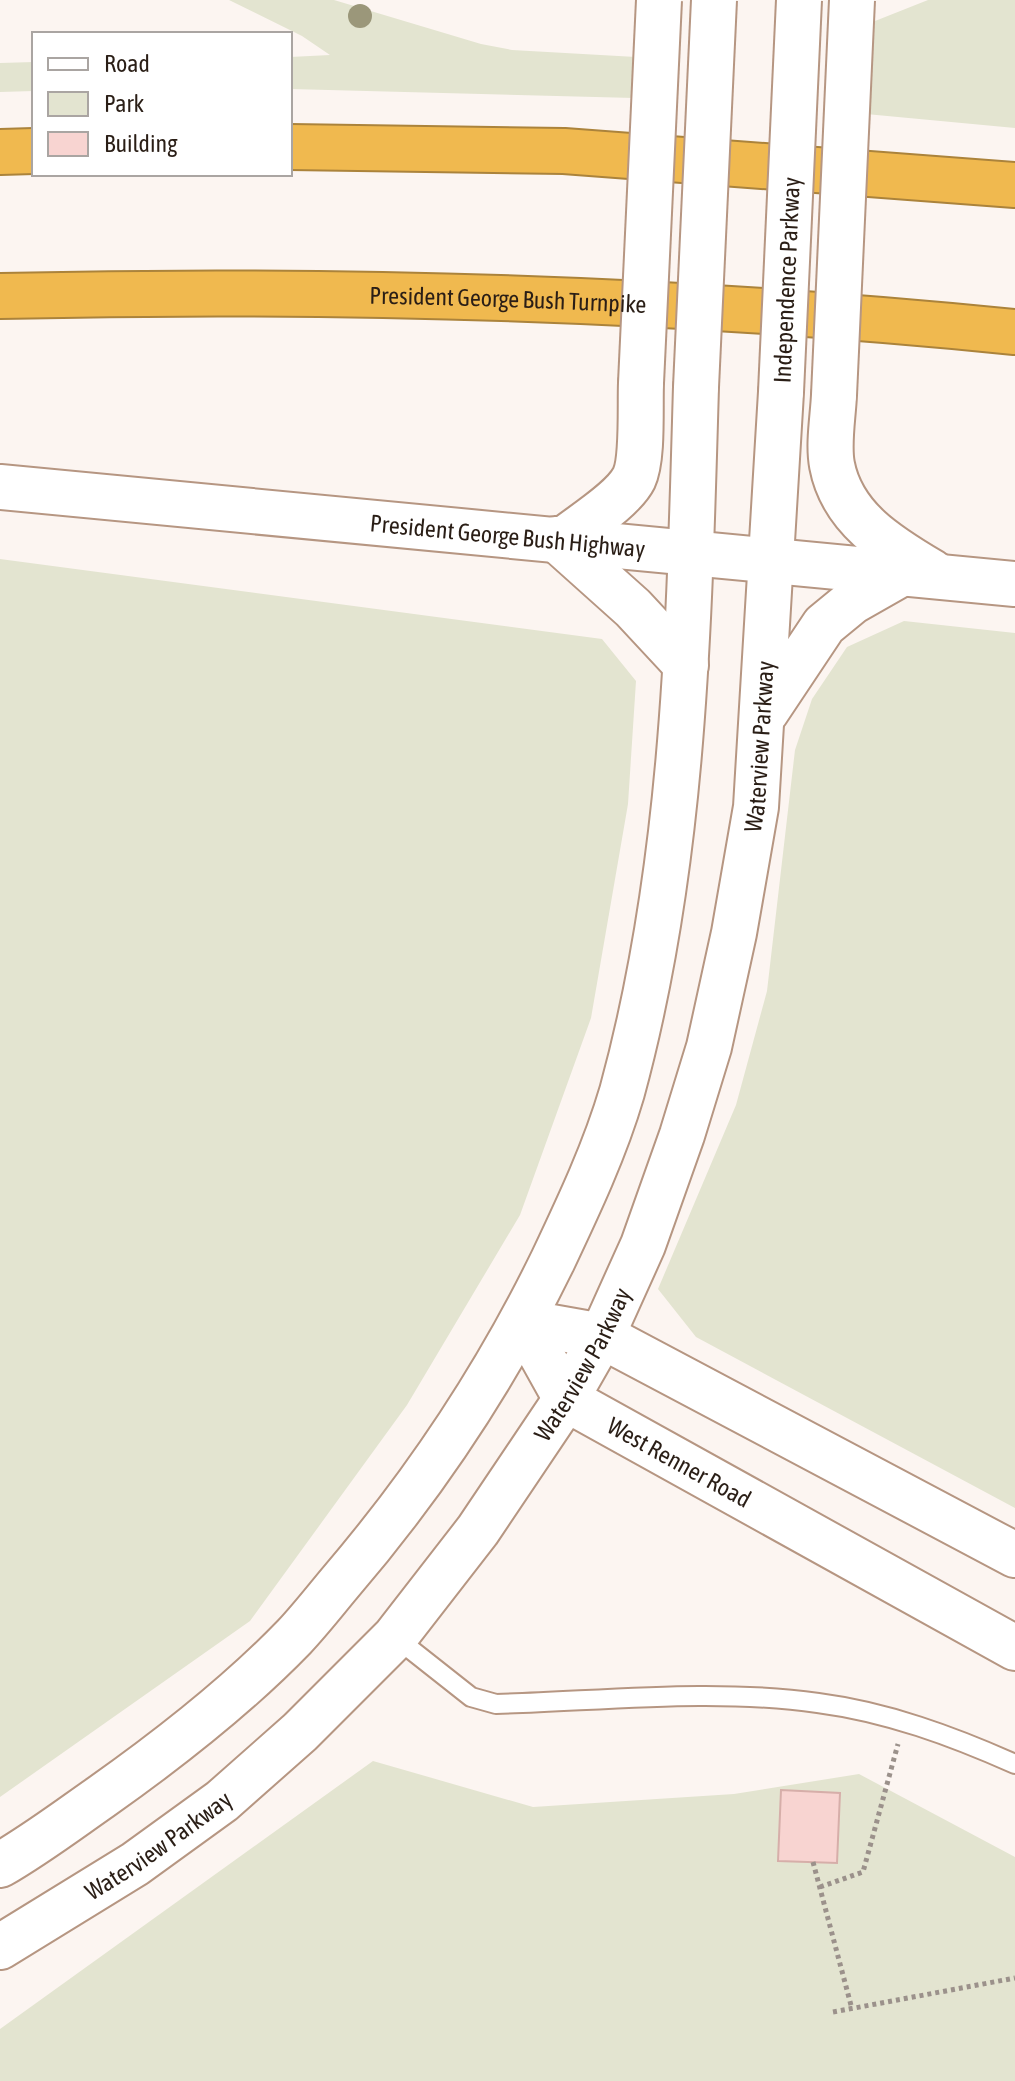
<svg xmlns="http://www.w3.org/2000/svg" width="1015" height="2081" viewBox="0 0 1015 2081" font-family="'Asap Condensed',sans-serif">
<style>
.green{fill:#e3e4d0}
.building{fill:#f8d4d1;stroke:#d6aea9;stroke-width:2}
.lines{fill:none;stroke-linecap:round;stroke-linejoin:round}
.lane-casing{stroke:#b69682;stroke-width:22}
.secondary-casing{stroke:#b69682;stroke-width:48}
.highway-casing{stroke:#ab833b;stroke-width:48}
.path{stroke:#9b918b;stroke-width:5;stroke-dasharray:4 4;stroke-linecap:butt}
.lane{stroke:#fff;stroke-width:18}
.secondary{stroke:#fff;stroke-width:44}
.highway{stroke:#f0b94f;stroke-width:44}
.secondary-bridge-casing{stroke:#b69682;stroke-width:48;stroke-linecap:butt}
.secondary-bridge{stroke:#fff;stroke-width:44}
.tree{fill:#9b977a}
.labels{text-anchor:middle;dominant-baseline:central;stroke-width:7;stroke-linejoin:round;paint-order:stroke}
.street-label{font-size:24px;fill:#2a1e16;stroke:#fff}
</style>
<rect width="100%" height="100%" fill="#fcf5f1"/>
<path class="green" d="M229,0H334L481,44L512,50L636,57L634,98L290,89V57L330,55L302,36Z
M928,0H1015V128L866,114L870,23Z
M34,62V91L0,92V63Z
M0,559L602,639L636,681L628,804L591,1018L520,1215L407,1405L250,1621L0,1797Z
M904,621L1015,633V1508L696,1337L658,1289L736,1105L767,991L795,750L812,699L847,647Z
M373,1761L533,1807L734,1794L859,1774L1015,1857V2081H0V2029Z"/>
<path class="building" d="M781,1790L840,1793L837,1863L778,1861Z"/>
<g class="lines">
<g class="lane-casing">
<path id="lane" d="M395,1637L471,1697L496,1704C602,1701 713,1688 818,1703C887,1712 952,1736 1015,1764"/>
</g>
<g class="secondary-casing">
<g id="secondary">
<path d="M834,395C833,417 828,444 832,465C842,518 888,546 932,572"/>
<path id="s1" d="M0,487L1015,584"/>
<path d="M556,539L633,608L686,665"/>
<path d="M563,540C583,524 623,500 634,478C643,459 640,407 641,383"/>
<path d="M766,712L824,625L852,602L903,573"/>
<path id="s2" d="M523,1322L566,1399L1015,1648"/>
<path d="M523,1322L602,1336L1015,1555"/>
<path d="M0,1865C35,1845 68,1820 101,1797C169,1749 236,1697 294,1637C310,1620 324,1602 339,1584C424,1485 496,1377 553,1260C579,1205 605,1150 622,1092C685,862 689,624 696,387"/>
<path id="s3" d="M0,1947L135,1864L222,1801L300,1732L395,1637L478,1530L566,1399L602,1336L643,1245L682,1135L709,1047L734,933L756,807L781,392"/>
</g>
</g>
<g class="highway-casing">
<g id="highway">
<path d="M290,147L564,151L1015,185"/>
<path d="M0,152L34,151"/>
<path id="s4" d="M0,296C339,288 678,298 1015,332"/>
</g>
</g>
<path class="path" d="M813,1862L852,2009
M820,1887L863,1872L898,1744
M833,2012L1015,1978"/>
<use href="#lane" class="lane"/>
<use href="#secondary" class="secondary"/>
<use href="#highway" class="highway"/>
<g class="secondary-bridge-casing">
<g id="secondary-bridge">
<path d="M641,383L659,0"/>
<path d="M696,387L714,0"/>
<path id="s5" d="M781,392L799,0"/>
<path d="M834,395L852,0"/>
</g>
</g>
<use href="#secondary-bridge" class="secondary-bridge"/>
</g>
<circle class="tree" cx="360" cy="16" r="12"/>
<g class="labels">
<g class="street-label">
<text stroke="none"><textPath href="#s5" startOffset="112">Independence Parkway</textPath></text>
<text stroke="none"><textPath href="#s4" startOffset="508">President George Bush Turnpike</textPath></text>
<text stroke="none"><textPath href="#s1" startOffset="510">President George Bush Highway</textPath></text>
<text stroke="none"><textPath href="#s3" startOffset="1484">Waterview Parkway</textPath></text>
<text stroke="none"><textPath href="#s3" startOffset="836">Waterview Parkway</textPath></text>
<text stroke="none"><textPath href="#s2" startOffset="218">West Renner Road</textPath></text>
<text stroke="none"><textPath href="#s3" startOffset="188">Waterview Parkway</textPath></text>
</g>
</g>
<rect x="32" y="32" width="260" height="144" fill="#ffffff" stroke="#aaa5a2" stroke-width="2"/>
<rect x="48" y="58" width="40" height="12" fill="#ffffff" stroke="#aaa5a2" stroke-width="2"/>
<text x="104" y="72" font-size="24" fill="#2a1e16">Road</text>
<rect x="48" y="92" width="40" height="24" fill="#e3e4d0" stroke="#aaa5a2" stroke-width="2"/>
<text x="104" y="112" font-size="24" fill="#2a1e16">Park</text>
<rect x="48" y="132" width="40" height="24" fill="#f8d4d1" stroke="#aaa5a2" stroke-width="2"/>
<text x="104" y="152" font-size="24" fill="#2a1e16">Building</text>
</svg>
